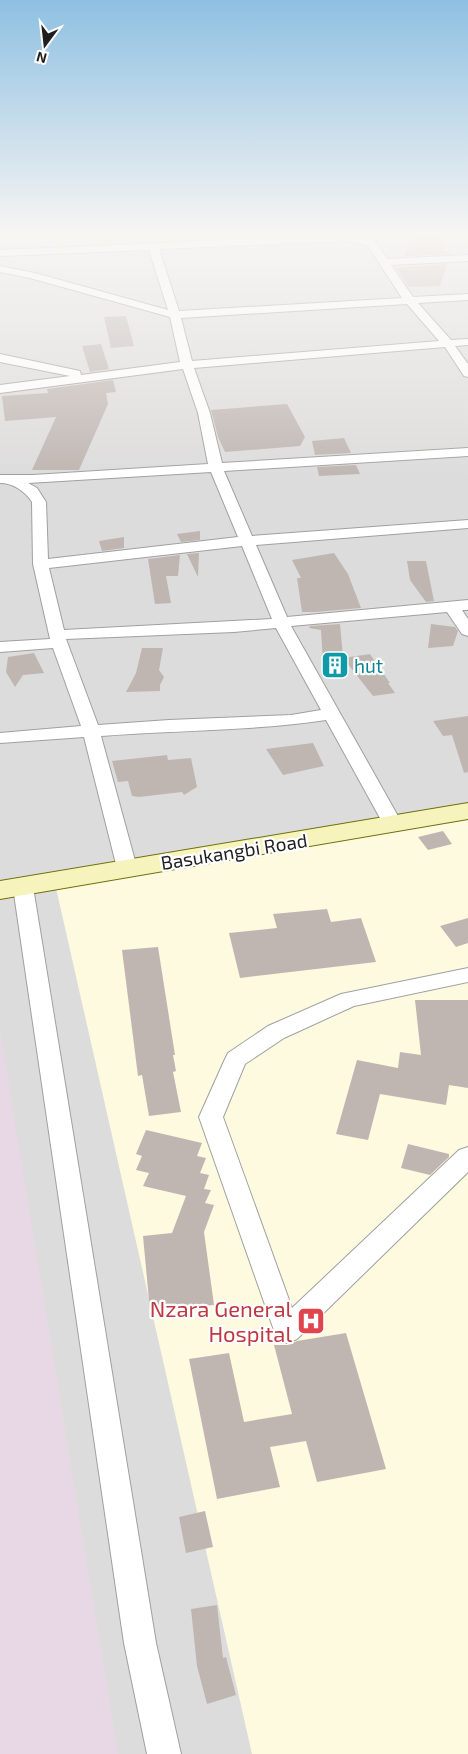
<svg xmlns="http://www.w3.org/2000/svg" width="468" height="1754" viewBox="0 0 468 1754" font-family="'Exo 2',sans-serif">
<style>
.residential{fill:#dddcdc}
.industrial{fill:#e8d8e6}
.education{fill:#fdfae0}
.building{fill:#bfb6b2}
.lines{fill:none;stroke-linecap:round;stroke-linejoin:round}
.street-casing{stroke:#a0a0a0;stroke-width:2}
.secondary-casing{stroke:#6e700b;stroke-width:2}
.street{fill:#fff;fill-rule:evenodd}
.secondary{fill:#f6f3bc;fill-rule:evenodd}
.labels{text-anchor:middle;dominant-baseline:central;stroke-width:4.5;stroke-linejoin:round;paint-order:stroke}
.culture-label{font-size:19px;fill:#0d838f;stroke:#fff;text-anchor:start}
.street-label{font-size:19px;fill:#1f1f1f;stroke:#fff}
.near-health-label{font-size:22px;fill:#be3a42;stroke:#fff;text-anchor:end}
</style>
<rect width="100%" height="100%" fill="#efebe5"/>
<path class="residential" d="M0,233H468V1754H0Z"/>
<path class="industrial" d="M0,1032L118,1754H0Z"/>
<path class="education" d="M468,820V1754H252L56,888Z"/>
<path class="building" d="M411,237H441L444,252L450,251V254L404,256Z
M447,264L440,286L409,287L396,268Z
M126,316L134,346L111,348L104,317Z
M101,344L109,369L90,372L82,346Z
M113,380L116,392L106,393L108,404L79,470H32L56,417L5,421L2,396L48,393L47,389Z
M287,404L305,437L300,446L225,452L218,437L211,410Z
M344,438L351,453L315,455L312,441Z
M356,465L360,474L319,476L317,467Z
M200,531V540L181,542L177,534Z
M124,537V548L102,551L99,541Z
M199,553L198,577L187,554Z
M334,553L348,574L361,608L316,612H302L297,578H301L292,560Z
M180,555L178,576H166L171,603L155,604L148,559Z
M407,561H426L434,601L426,602L410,580Z
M340,624L344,668L329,671L323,662L321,630L309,628L310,626Z
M431,624L455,627L458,631L453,646L428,648Z
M142,648H163L159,670L164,677L160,685V691L126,692L136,673Z
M34,653L44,673L23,675L15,687L6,672L8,657Z
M370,654L390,683H388L395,693L373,696L343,658Z
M468,716V772L464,773L452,735L443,736L433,721Z
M313,743L324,766L283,775L266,749Z
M167,755L168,760L191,758L197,787L184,795L182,792L139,797L132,796L128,781L118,782L112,761Z
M443,831L452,844L428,850L418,837Z
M327,909L331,922L361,918L376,962L240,978L229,933L277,928L273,914Z
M468,918V943L456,947L440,926Z
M158,947L175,1055H173L176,1071L173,1072L181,1112L149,1116L142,1075L138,1076L122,950Z
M415,1000H468V1088L449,1085L446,1105L380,1094L368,1140L336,1134L357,1060L398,1068L400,1052L421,1055Z
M146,1130L202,1143L197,1156L206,1158L200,1173L209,1175L204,1189L211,1190L205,1203L214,1205L204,1232L214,1305L150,1311L143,1236L172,1233L186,1196L143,1186L149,1173L136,1170L142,1156L136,1154Z
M408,1144L449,1154V1157L430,1175L401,1168Z
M346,1333L386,1469L317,1482L306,1441L270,1447L280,1487L217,1499L189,1359L229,1353L244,1422L292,1414L274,1345H288L297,1341Z
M205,1511L213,1547L186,1553L179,1517Z
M217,1605L223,1658L226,1657L236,1695L207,1704L197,1666L191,1609Z"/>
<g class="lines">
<g class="street-casing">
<path id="street" d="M359,233H369L387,259L468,255V261L391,265L413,297L468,294V300L418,303L451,340L468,339V345L455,346L468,364V377L464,376L445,347L194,368L210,413L222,463L468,448V456L224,471L252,536L468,520V528L256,545L287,617L468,600V610H462L468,619V636L462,634L447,612L291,626L403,825L400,829L393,831L386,829L326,720C252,731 176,730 101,736L137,868L134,872L127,874L120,872L117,868L84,737L0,743V733L81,726L53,648L0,652V642L50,639L33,564L32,502C25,491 13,483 0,483V475H33L208,464L198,413L183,369L0,393V385L70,376L0,362V354L80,371L81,375L180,362L170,317L30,278L0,272V266L35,273L168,310L149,250L0,256V250L349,235L363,239ZM349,241L368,246L402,298L179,311L159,249ZM407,304L439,341L192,361L181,318ZM211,472L238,537L48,559L46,502L37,488L28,483ZM242,546L272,619L64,630L49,568ZM276,628L321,710L291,715L169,720L98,725L66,639L234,632Z
M23,880L30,882L33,887L156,1643L181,1754H147L124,1643L13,887L16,882Z
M468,968V982L354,1006L284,1038L245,1064L223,1117L292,1308L459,1150L468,1147V1172L297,1339L287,1343L277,1339L199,1117L225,1059L228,1053L268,1026L341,994Z"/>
</g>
<g class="secondary-casing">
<path id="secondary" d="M468,803V819L0,899V881Z"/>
</g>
<use href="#street" class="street"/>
<use href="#secondary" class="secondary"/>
</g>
<linearGradient id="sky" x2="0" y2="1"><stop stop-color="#8ec0e2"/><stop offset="0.49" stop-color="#f8f6f3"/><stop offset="1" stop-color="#f8f6f3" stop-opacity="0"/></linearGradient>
<rect width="468" height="479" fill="url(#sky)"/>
<defs>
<g id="building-square" transform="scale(1.4375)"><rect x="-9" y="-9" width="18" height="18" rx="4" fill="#0f9aa8" stroke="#fff"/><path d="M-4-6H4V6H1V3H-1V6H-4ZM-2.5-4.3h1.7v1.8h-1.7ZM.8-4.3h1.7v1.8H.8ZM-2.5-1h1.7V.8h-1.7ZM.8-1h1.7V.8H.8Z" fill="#fff"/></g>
<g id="hospital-square" transform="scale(1.4375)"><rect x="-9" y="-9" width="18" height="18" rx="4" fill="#e0444e" stroke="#fff"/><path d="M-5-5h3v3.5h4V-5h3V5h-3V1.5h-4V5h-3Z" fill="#fff"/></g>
</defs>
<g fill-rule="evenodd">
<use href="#building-square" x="335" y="665"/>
<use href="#hospital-square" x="311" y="1321"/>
</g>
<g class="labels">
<g class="culture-label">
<text x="354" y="665">hut</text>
</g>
<g class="street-label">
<text transform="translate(234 851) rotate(-9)">Basukangbi Road</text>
</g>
<g class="near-health-label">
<text x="292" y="1308">Nzara General<tspan x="292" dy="25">Hospital</tspan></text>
</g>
</g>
<g transform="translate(45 45) rotate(195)" stroke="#ffffff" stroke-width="4" paint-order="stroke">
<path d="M0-4L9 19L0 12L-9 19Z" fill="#1f1f1f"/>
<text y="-8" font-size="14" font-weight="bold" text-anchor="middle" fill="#1f1f1f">N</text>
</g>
</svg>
